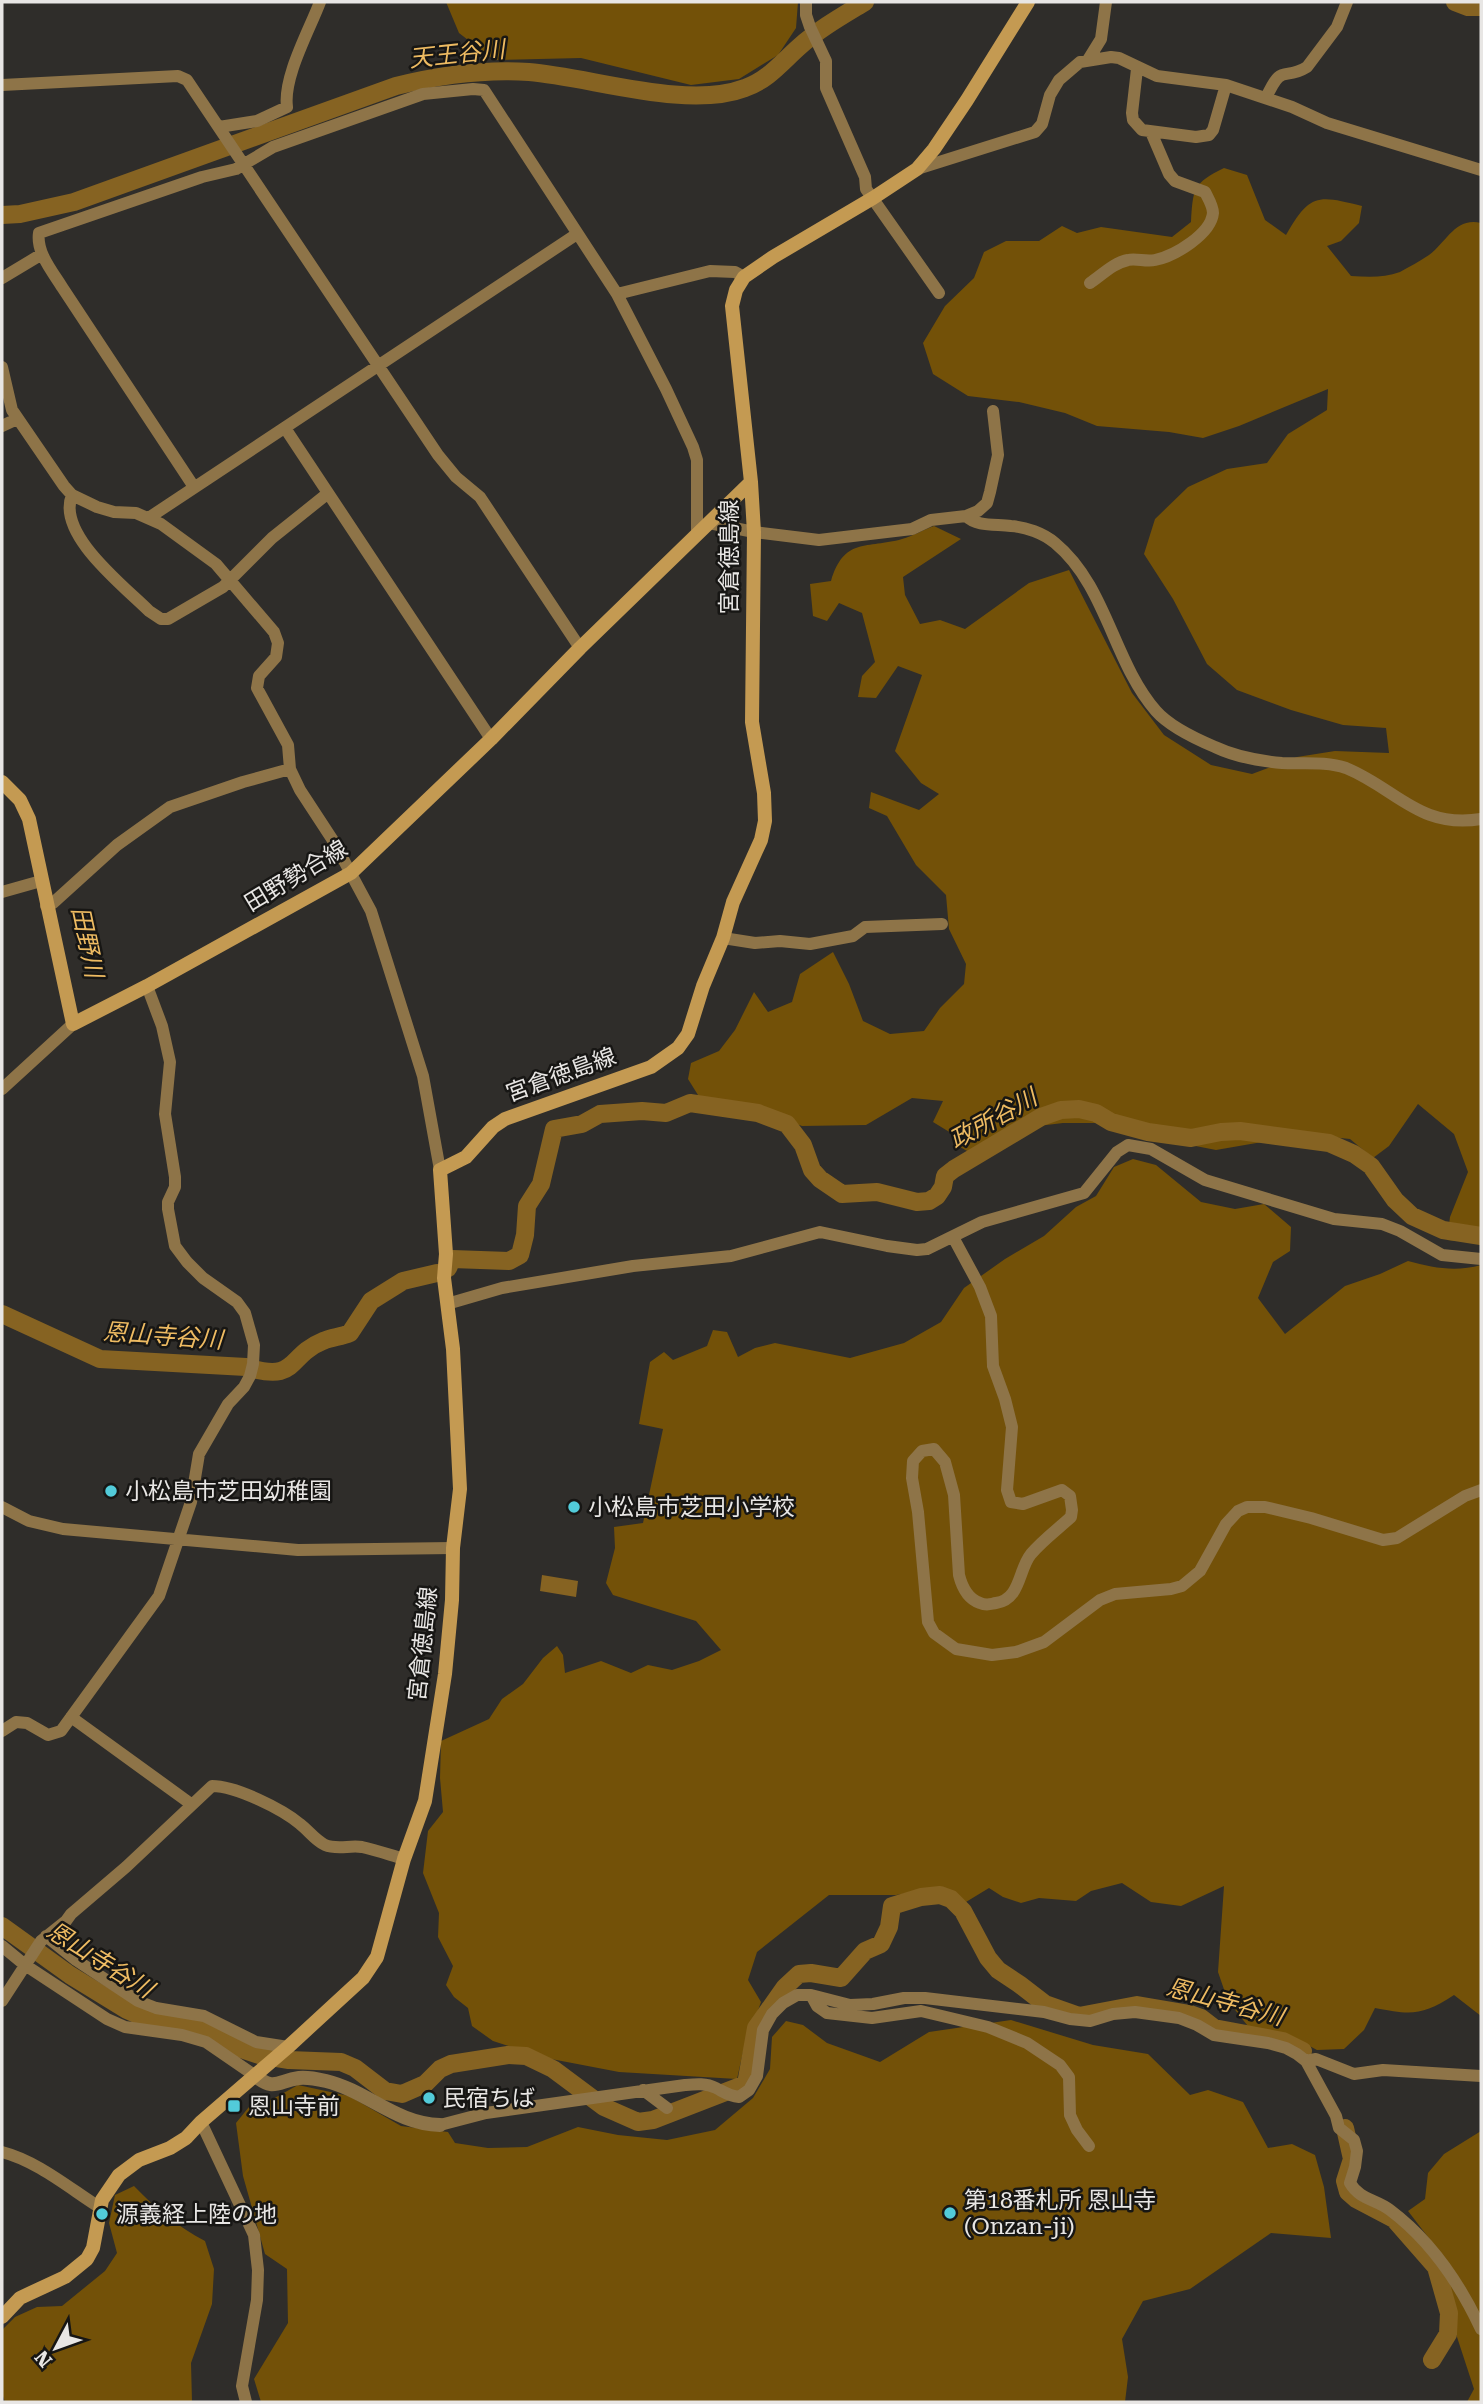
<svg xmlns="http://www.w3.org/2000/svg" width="1483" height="2404" viewBox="0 0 1483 2404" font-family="'Roboto Serif','Noto Sans JP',serif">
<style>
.forest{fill:#735108}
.water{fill:#866322}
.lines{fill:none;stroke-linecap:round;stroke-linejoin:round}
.river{stroke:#866322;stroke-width:18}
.minor{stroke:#8e7448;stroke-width:12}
.tertiary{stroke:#8e7448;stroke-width:14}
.secondary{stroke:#c49a52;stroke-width:14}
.poi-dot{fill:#52cbd9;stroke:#171614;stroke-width:2.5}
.labels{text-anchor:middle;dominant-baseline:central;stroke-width:5;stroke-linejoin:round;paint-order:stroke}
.street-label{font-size:23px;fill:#e8e6e4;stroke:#171614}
.poi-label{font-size:23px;fill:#e8e6e4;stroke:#171614;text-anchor:start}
.water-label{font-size:24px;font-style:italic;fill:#eebb62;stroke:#171614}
</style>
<rect width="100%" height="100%" fill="#2f2d2a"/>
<path class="forest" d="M446,2H798L796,28L778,55L739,79L691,85L581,58L494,60L459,33Z
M1224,168L1247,175L1265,220L1286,235C1310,193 1318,195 1362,206L1359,223L1341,241L1327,246L1351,276C1368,277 1384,278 1400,272C1409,267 1420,261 1429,255C1447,242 1455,217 1481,223V1243L1447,1240L1450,1217L1468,1172L1454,1134L1418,1104L1389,1146L1373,1158L1350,1139L1312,1135L1268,1141L1216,1150L1170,1141L1143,1123H1063L1030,1127L983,1160L960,1147L951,1133L933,1122L943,1101L912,1098L866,1125L802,1126L759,1110L703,1103L688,1079L691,1063L719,1051L735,1030L754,992L768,1012L792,1002L800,974L833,952L849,984L863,1021L890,1034L924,1031L940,1008L964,984L966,964L949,929L946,895L916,865L887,816L869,808L871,792L919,810L939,794L921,783L895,751L922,675L898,666L876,698L858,697L862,676L875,662L862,613L839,603L827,621L813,616L810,584L831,581C844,537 867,549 902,539C913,536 923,530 934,526L961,539L903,577L905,595L920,624L940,620L965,629L1029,583L1069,570L1132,693L1164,735L1211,765L1252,774L1297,757L1335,751L1389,753L1386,728L1343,725L1291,710L1237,690L1207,664L1173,599L1144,554L1155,519L1188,487L1227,469L1267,463L1288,434L1327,410L1328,389L1239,426L1203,438L1169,432L1097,426L1065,413L1019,402L968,396L933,374L923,343L945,306L974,278L984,252L1006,241H1039L1062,226L1077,233L1101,227L1172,237L1191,222C1193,189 1193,183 1224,168Z
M1133,1159L1156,1165L1201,1202L1235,1209L1264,1204L1291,1227L1290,1251L1273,1262L1258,1298L1285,1334L1345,1286L1380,1274L1408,1261C1433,1268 1456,1272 1481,1265V2016L1454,1995C1422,2016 1411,2015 1375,2008L1364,2030L1344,2049L1317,2050L1285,2033L1251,2030L1228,2001L1218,1972L1224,1886L1181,1906L1151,1902L1122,1883L1091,1891L1076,1901L1039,1898L1021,1903L1003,1897L989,1888L966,1902L937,1888L896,1895H829L757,1952L748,1980L761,2002L743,2052L737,2079L619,2072L546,2058L493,2041L472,2026L468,2008L454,1997L446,1985L453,1966L438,1937L439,1913L423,1873L428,1831L443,1812L440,1778L441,1741L489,1719L502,1699L523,1684L543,1658L557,1646L563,1655L565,1673L601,1661L631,1673L648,1665L672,1670L699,1661L721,1650L696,1621L613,1595L606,1583L615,1548L614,1527L643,1523L663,1429L639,1424L650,1362L664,1352L673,1360L707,1346L713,1330L727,1332L738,1357L755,1348L775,1343L850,1358L904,1343L941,1322L964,1288L1005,1259L1044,1236L1076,1207L1096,1196L1114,1167Z
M1011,2020L1093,2045L1148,2054L1190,2095L1208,2090L1243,2102L1268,2148L1292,2144L1315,2155L1324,2187L1331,2238L1271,2233L1190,2289L1143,2301L1122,2339L1128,2377L1125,2402H261L254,2379L288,2323L287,2269L265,2254L243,2176L236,2123L257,2097L271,2100L298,2085L349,2096L401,2126L448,2132L455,2143L488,2148L527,2147L578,2127L618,2135L667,2140L715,2130L753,2098L770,2069L772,2037L786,2021L803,2025L827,2043L880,2062L929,2032Z
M1481,2131V2402H1467L1474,2389L1457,2337L1456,2308L1438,2250L1408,2211L1425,2199L1428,2173L1444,2154Z
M134,2186C155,2208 178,2227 205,2241L214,2269L212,2304L191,2363L192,2402H5L2,2393V2330L15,2317L37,2307L62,2306L105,2271L117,2253L109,2223L115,2195Z"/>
<path class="water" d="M542,1575L578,1581L576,1597L540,1591Z"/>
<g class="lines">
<path class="river" d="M1455,2L1468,7H1481
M2,215L20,214L74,202L396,86C440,75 484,69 529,72C591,77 687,110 745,88C768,80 781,63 799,47C819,29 842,16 865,2
M448,1268L452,1259L509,1261L520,1255L525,1235L527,1206L541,1184L554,1129L582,1124L600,1114L642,1111L666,1113L690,1103L758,1113L787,1124L803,1145L812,1170L820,1179L842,1194L877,1192L917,1202L929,1201L937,1196L943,1187L945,1176L954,1169L1041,1117L1061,1110L1079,1109L1096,1113L1111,1122L1148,1132L1191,1138L1221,1132L1240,1131L1329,1143L1354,1154L1371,1166L1395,1200L1412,1216L1443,1230L1481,1236
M2,1314L100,1359L246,1367C299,1383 286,1356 323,1341C332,1337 341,1337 350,1333L371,1301L403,1281L437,1273
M2,1926L70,1975L127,2010L145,2018L199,2025L241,2049L259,2055L289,2060L341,2062L355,2068L385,2091L402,2094L425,2084L440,2069L451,2064L508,2055L526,2056L553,2069L604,2107L638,2122L653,2120L746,2084L756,2028L785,1987L799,1974L811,1973L841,1978L865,1951L881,1944L889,1927L892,1906L921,1897L940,1895L951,1899L963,1911L988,1958L998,1970L1019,1984L1045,2004L1079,2016L1137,2005L1190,2014L1201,2018L1214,2028L1283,2041L1303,2051
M1345,2128L1352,2159L1345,2181L1348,2192L1356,2199L1394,2219L1436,2267L1449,2313L1448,2334L1432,2360"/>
<path class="minor" d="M806,2V15L810,27L826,61V88L865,177L866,189L939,293
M1088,60L1101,39L1106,2
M1137,69L1132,113L1133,120L1142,130L1196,137L1209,135L1213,130L1226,85
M2,85L178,76L187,80L438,455L456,477L480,497L580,648
M1266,98C1283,61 1283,82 1307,67L1337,27L1347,2
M219,127L257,121L287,107C283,77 309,31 320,2
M917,169L1035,132L1042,124L1050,95L1059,80L1080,62L1111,57L1119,58L1157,76L1226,85L1292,107L1327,123L1481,170
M2,278L42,254
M1090,283C1102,275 1113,263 1128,260C1136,258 1146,262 1155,260C1175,256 1211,234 1213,213C1213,206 1208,198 1205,192L1175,181L1169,174L1151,132
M617,294L710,271L735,272L744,277
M2,367L12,410L64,486L72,495L97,507L114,512L136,513L161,524L216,564L274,632L278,643L276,657L259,676L257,688L288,745L290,769L300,790L334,842L371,911L423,1076L440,1170
M2,426L17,419
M285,428L491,739
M194,487L62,287C52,271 36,252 39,233L202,177L236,169L273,147L423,94L473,89L484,90L617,294L666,389L693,447L697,460V534
M72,495C56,534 124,586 149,611L161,619H168L223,587L272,538L327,494
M966,516C977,527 995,524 1011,526C1026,527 1043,533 1055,543C1107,586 1113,662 1156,711C1170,727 1196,739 1215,747C1236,757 1259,761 1282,763C1303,764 1326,761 1346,768C1397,789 1419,829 1481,819
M150,517L577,234
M709,523L754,532L819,540L912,529L931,520L966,516L978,511L987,503L990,492L998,455L993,411
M2,892L41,881
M46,906L53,903L117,845L170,807L243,782L290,769
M723,938L755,943L780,941L810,944L853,936L865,927L942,924
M2,1089L73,1024
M953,1237L980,1287L991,1316L993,1366L1005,1399L1012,1427L1007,1490L1011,1502L1023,1504L1062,1490L1070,1496L1072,1510L1071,1517C1058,1529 1043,1540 1031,1554C1018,1570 1021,1599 996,1603C990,1604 987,1606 980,1603C968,1599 962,1587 959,1575L954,1495L945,1462L934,1449L922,1451L913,1461L912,1478L918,1512L928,1622L934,1633L956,1649L992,1655L1016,1652L1044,1642L1100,1600L1115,1594L1171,1589L1182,1586L1200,1571L1226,1524L1238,1511L1247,1507H1265L1311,1518L1383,1540L1397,1538L1465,1496L1481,1490
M447,1304L502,1288L633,1266L731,1256L820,1232L887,1246L917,1250L927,1249L982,1222L1084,1193L1117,1152L1128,1145L1151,1149L1205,1180L1334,1219L1382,1224L1400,1231L1442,1255L1481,1259
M2,1507L29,1521L63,1529L298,1550L453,1548
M71,1717L191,1804
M2,1731L16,1722L27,1723L48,1735L61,1731L159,1596L191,1502L199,1454L228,1404L244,1387L250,1376L253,1364L254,1345L245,1313L237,1302L203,1278L187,1262L175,1246L168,1209V1202L175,1187V1177L165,1114L170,1062L162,1026L147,986
M46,1936L76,1960L138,2001L156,2008L204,2016L256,2042L288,2047
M2,1946L25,1965L107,2019L125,2027L182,2035L206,2042L254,2075
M811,1995L817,2006L827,2013L872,2018L921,2011L988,2027L1027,2043L1060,2065L1069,2077L1070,2115L1077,2130L1089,2146
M2,2001L41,1941L66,1921L71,1914L126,1867L212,1786C236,1786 282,1809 300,1824C309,1831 315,1840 325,1845C337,1850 350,1845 362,1847C376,1850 390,1855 404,1859
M1306,2061L1316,2059L1354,2074L1383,2070L1481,2076
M643,2090L667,2108
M201,2122L254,2235L258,2270L257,2300L242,2386L246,2402
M440,2125L486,2113L685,2085C696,2084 706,2083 716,2088C724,2092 729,2096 739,2097L749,2090L757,2076L763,2030L772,2014L783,2003L797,1995H811L850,2005L873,2004L904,1998H925L1044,2012L1070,2019L1090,2021L1113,2014L1135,2012L1179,2018L1197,2025L1214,2035L1268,2043L1286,2048L1297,2054L1306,2061L1336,2116L1339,2128L1354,2140L1357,2151L1355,2167L1350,2183C1360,2200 1376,2199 1390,2210C1430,2240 1460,2284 1481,2329
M2,2152C37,2161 69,2188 99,2207"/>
<path class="tertiary" d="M254,2075C275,2092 277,2081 299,2078C308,2077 317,2079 326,2081C367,2091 396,2124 440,2125"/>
<path class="secondary" d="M2,782L20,800L29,819L73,1024L147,986L351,873L491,739L580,648L751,482
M2,2317L20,2298L65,2277L87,2259L93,2248L102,2200L119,2175L139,2160L170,2148L186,2138L201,2122L288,2047L363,1978L377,1957L404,1859L425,1801L445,1674L452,1600L453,1548L460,1489L453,1349L444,1278L446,1254L440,1170L466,1157L493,1127L505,1119L651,1067L678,1048L688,1034L703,986L723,938L733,902L761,840L765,821L764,793L752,722L754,532L751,482L732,306L736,290L744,277L773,257L873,198L917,169L934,149L967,100L1028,2"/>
</g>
<g class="poi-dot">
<circle cx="111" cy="1491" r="7"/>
<circle cx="574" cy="1507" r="7"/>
<circle cx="429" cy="2098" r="7"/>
<rect x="227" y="2099" width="14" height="14" rx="3.5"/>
<circle cx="950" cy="2213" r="7"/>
<circle cx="102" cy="2214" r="7"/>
</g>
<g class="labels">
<g class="street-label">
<text transform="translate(729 557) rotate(-90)">宮倉徳島線</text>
<text transform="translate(296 876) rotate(-31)">田野勢合線</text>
<text transform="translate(561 1075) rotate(-20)">宮倉徳島線</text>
<text transform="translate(423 1644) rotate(-84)">宮倉徳島線</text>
</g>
<g class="poi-label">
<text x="125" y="1491">小松島市芝田幼稚園</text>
<text x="588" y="1507">小松島市芝田小学校</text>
<text x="443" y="2098">民宿ちば</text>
<text x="248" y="2106">恩山寺前</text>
<text x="964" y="2200">第18番札所 恩山寺<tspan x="964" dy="26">(Onzan-ji)</tspan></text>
<text x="116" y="2214">源義経上陸の地</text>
</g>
<g class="water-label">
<text transform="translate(457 54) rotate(-6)">天王谷川</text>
<text transform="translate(87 942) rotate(78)">田野川</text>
<text transform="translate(993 1119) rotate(-29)">政所谷川</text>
<text transform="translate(163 1336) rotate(4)">恩山寺谷川</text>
<text transform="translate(100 1960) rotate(32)">恩山寺谷川</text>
<text transform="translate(1225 2002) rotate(15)">恩山寺谷川</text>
</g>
</g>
<rect width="1483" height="2404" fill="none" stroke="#e8e6e4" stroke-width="7"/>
<g transform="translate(56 2348) rotate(229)" stroke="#171614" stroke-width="5" paint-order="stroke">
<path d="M0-5L12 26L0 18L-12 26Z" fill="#e8e6e4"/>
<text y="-10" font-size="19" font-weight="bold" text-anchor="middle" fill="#e8e6e4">N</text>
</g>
</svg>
